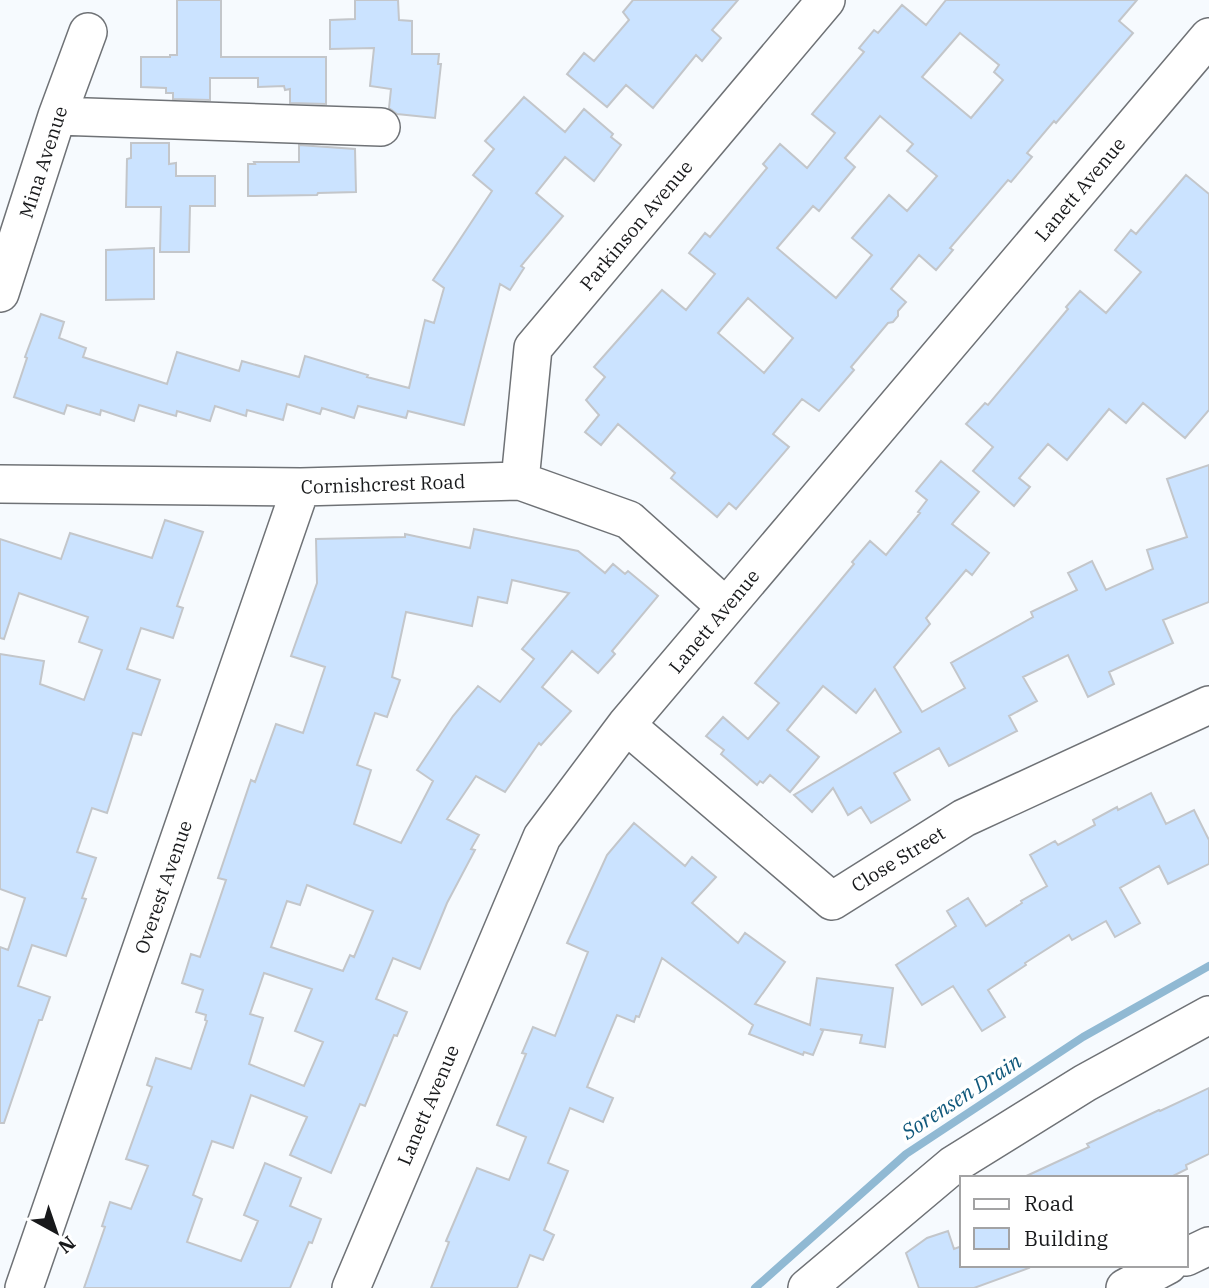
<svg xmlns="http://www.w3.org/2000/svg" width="1209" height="1288" viewBox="0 0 1209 1288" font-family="'IBM Plex Serif',serif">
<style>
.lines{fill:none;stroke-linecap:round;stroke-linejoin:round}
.stream{stroke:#90b9d3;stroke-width:8}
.building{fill:#cbe3ff;stroke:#c3c6ca;stroke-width:2;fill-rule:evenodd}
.minor-casing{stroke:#6f7276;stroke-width:40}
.minor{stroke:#fff;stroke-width:37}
.labels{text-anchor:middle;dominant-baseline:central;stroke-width:7;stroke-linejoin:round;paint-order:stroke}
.street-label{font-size:19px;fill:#18191b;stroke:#fff}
.water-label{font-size:21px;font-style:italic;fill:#10587b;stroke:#fff}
</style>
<rect width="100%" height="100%" fill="#f6fafe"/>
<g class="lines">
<path class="stream" d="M755,1288L906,1154L1083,1037L1209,966"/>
</g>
<path class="building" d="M177,0H221V57H326V104L290,103V89L285,90L284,86L258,87V78H210V100L173,99V93H166V88L141,87V57H170V55H177Z
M355,0H398L399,20L412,21V54H439L438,64H441L435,118L397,114L389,108L391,89L370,86L374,48L330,49V20L355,19Z
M633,0H738L712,30L721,38L702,61L696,55L653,108L626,85L607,107L567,74L584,53L594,61L629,20L623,12Z
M946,0H1137L1119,21L1133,33L1056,123L1054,121L1027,153L1032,157L1011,182L1008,180L950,248L953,250L936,270L919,255L891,289L906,302L898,311V316L893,322L888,323L851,367L854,370L819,411L802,399L773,434L789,447L736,509L729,503L717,517L671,478L675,473L618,424L601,445L585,432L599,415L586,400L605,377L594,367L662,290L686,310L715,274L689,253L705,233L710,237L767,168L763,164L780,144L807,168L835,133L812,114L864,52L859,48L874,30L878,33L902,5L926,25ZM960,33L999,65L994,72L1003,80L971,118L922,77ZM880,116L913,144L907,151L937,176L907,211L889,195L852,238L872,255L836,298L777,248L813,206L819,211L855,167L845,158ZM748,298L793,338L764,373L718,333Z
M524,97L565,132L584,109L613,134L611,137L621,145L594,181L565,157L536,193L563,216L521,266L524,268L510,290L500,284L464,425L408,411L406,418L358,406L354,418L322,408L320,414L287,404L283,420L247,410L246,416L215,406L210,421L177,411L176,416L139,405L134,421L101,410L100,415L67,405L64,414L14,397L27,358L25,357L41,314L64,322L59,338L86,348L83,357L167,384L177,352L239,371L242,361L299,377L305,356L368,375L367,377L409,388L425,320L434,323L444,288L433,280L492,191L473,175L494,149L485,141Z
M131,143H169V164L176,163V176H215V206H190L189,252H160L161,207H126L127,159L131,158Z
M299,145L355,149L356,192L318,193L317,195L248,196V164H255L254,162H299Z
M1186,175L1209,194V410L1185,438L1143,403L1126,423L1109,409L1067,460L1048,444L1019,478L1030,487L1014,506L973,471L993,447L966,424L985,403L988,405L1068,309L1066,307L1080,291L1106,313L1141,272L1115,250L1131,230L1136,234Z
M154,248V299L106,300V250Z
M941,461L979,492L952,524L989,553L972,575L966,570L926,618L930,624L894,667L922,712L965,688L951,663L1033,617L1031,612L1077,590L1068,573L1092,561L1106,590L1153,569L1147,550L1187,537L1167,479L1209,465V602L1163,620L1173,643L1109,672L1114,684L1088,697L1068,655L1023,677L1037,701L1009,716L1017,731L949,766L939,748L894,773L910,800L871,823L861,807L848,815L833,788L812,812L794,795L901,732L875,689L856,713L823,686L787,730L819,757L790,792L770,775L763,783L760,781L757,785L721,754L724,750L706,736L723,717L748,739L779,703L755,683L854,564L852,562L870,541L886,555L920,513L918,512L927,500L916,491Z
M165,520L203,532L177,606L183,608L173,638L141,628L127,669L160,680L141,735L133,733L107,813L92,808L77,852L96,858L82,898L86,899L66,956L32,945L18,986L50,997L42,1020H39L4,1123H0V947L8,950L25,898L0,889V654L44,661L40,684L84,700L102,650L79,642L88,617L19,593L4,639L0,638V539L61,559L70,533L152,558Z
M474,529L578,551L605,573L613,564L625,574L628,571L658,596L612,651L615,654L598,673L572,651L542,687L571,711L541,745L539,743L505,792L476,776L447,819L479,835L471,849L475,850L447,903L420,969L393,958L376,999L407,1012L397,1036L394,1035L365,1106L360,1104L331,1173L290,1155L307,1117L251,1095L233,1148L212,1141L193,1195L202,1199L187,1242L241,1261L258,1221L244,1215L265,1163L301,1178L290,1206L321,1219L312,1243L309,1242L290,1288H84L105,1227L102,1226L110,1202L131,1209L148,1166L126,1159L152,1087L147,1085L156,1058L191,1069L207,1021L205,1020L206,1015L196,1012L203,990L182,983L191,954L200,957L226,880L218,878L251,780L255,782L276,724L303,733L325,667L291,656L317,583L316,539L405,537V534L470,548ZM512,580L569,593L522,649L534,659L500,702L478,686L453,716L417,770L433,781L401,843L354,824L371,770L357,765L375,713L387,717L400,680L392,677L406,612L472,626L478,597L507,603ZM307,885L373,911L354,957L350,955L343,971L271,947L287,901L300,905ZM264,973L312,989L295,1031L323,1042L304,1086L249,1064L263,1018L250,1014Z
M1151,793L1166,824L1194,810L1209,840V864L1168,884L1159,866L1120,888L1140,923L1115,937L1106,921L1072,940L1069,935L1025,963L1026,965L988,990L1005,1017L982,1031L953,986L922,1005L896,965L956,926L947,911L968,898L986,926L1022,903L1021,901L1047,886L1030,855L1055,841L1058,845L1095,825L1093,820L1117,807L1118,810Z
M634,823L685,866L692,857L716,877L692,903L738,943L745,933L785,962L755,1004L810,1025L817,978L893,988L885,1047L860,1043L862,1035L820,1029L823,1031L813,1055L804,1052L803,1055L749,1034L753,1025L662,958L639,1017L636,1016L634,1022L617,1015L587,1087L613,1098L603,1122L570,1108L548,1163L568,1171L544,1230L554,1235L543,1260L530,1255L517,1288H431L449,1242L446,1241L477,1168L509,1180L526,1137L497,1125L526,1054L522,1053L533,1027L555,1036L588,952L567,943L607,855Z
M1209,1088V1154L1186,1165L1187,1169L1169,1178H1022L1089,1147L1087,1144L1159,1110L1160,1111Z
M948,1231L954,1249L962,1246V1265H1028L1029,1268L974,1288H919L906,1253L927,1238Z"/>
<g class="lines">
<g class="minor-casing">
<path id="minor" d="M57,116L381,127
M0,293L57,116L88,32
M520,481L533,348L826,0
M0,484L301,487L520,481L629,520L726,607
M626,725L832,901L964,818L1209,705
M1186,1257L1209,1246
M24,1288L301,487
M351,1288L542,837L626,725L1209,37
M807,1288L953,1165L1085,1083L1209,1015
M1125,1288L1168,1265"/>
</g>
<use href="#minor" class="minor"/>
</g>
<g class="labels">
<g class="street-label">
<text transform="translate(43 162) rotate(-72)">Mina Avenue</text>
<text transform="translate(1080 189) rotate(-50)">Lanett Avenue</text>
<text transform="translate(636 225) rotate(-50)">Parkinson Avenue</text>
<text transform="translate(383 484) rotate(-2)">Cornishcrest Road</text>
<text transform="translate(714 621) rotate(-50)">Lanett Avenue</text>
<text transform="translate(898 859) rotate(-32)">Close Street</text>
<text transform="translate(163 887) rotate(-71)">Overest Avenue</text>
<text transform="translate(428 1105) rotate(-67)">Lanett Avenue</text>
</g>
<g class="water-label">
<text transform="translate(961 1096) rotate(-33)">Sorensen Drain</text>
</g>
</g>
<rect x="960" y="1176" width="228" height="91" fill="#ffffff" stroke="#a3a3a4" stroke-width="2"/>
<rect x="974" y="1199" width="35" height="10" fill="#ffffff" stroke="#a3a3a4" stroke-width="2"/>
<text x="1024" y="1211" font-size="21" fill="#18191b">Road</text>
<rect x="974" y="1228" width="35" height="21" fill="#cbe3ff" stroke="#a3a3a4" stroke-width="2"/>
<text x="1024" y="1246" font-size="21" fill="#18191b">Building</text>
<g transform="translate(56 1232) rotate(140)" stroke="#ffffff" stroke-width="5" paint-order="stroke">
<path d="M0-5L12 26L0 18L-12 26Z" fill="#18191b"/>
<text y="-10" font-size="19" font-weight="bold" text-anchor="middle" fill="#18191b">N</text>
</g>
</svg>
